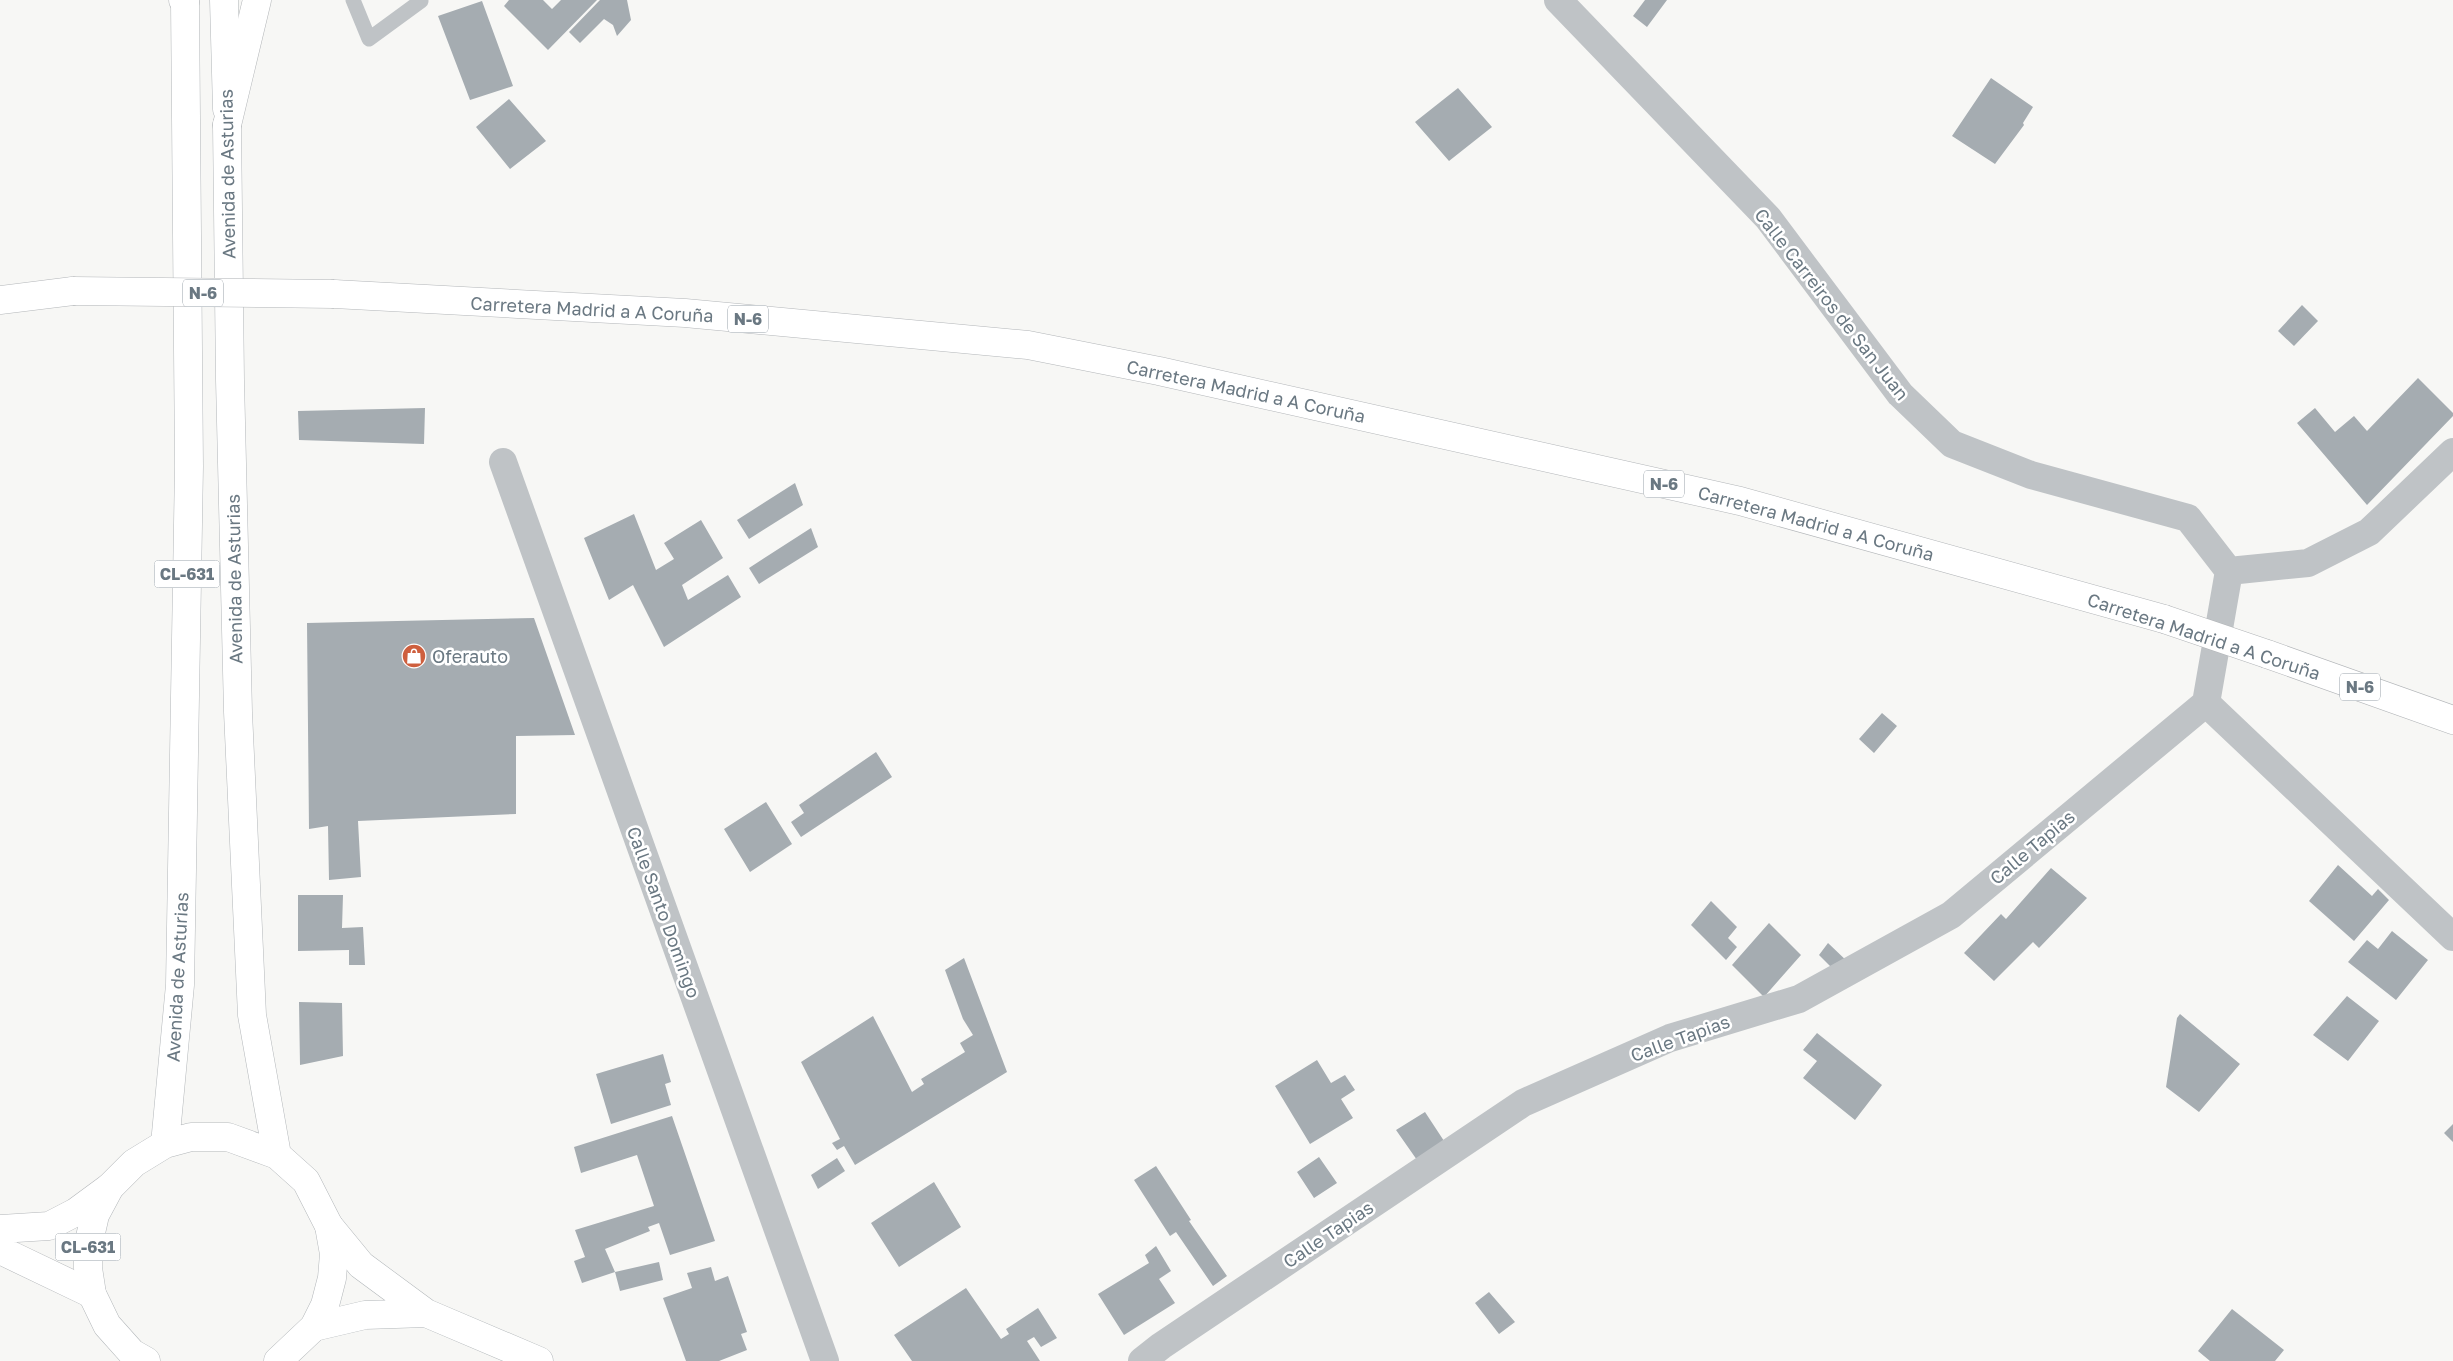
<svg xmlns="http://www.w3.org/2000/svg" width="2453" height="1361" viewBox="0 0 2453 1361" font-family="'Golos Text',sans-serif">
<style>
.building{fill:#a5acb1}
.lines{fill:none;stroke-linecap:round;stroke-linejoin:round}
.secondary-casing{stroke:#b2b7ba;stroke-width:29}
.primary-casing{stroke:#b3b7ba;stroke-width:29}
.trunk-casing{stroke:#b3b6b9;stroke-width:29}
.service{stroke:#bfc3c6;stroke-width:15}
.minor{stroke:#bfc3c6;stroke-width:28}
.secondary{stroke:#fff;stroke-width:28}
.primary{stroke:#fff;stroke-width:28}
.trunk{stroke:#fff;stroke-width:28}
.trunk-bridge-casing{stroke:#b3b6b9;stroke-width:29;stroke-linecap:butt}
.trunk-bridge{stroke:#fff;stroke-width:28}
.labels{text-anchor:middle;dominant-baseline:central;stroke-width:5;stroke-linejoin:round;paint-order:stroke}
.shield{fill:#fff;stroke:#97a0a8;stroke-width:1}
.shield-label{font-size:16px;font-weight:bold;fill:#6a7882}
.street-label{font-size:18px;fill:#6a7882;stroke:#fff}
.poi-label{font-size:18px;fill:#6a7882;stroke:#fff;text-anchor:start}
</style>
<rect width="100%" height="100%" fill="#f7f7f5"/>
<path class="building" d="M509,0H543L552,9L561,0H597L548,50L504,6Z
M600,0H627L631,20L617,36L613,25L604,19L580,43L569,32Z
M1645,0H1667L1647,27L1633,16Z
M482,1L513,86L470,100L438,16Z
M1991,78L2033,107L2023,123L2024,125L1995,164L1952,136Z
M1458,88L1492,127L1449,161L1415,122Z
M509,99L546,141L510,169L476,127Z
M2302,305L2318,321L2294,346L2278,331Z
M2418,378L2453,413V416L2367,505L2297,423L2315,408L2335,432L2354,416L2367,431Z
M425,408L424,444L299,440L298,411Z
M795,483L803,505L749,539L737,520Z
M634,514L656,570L674,559L664,543L701,520L723,558L682,585L688,600L728,575L741,597L664,647L633,585L609,600L584,538Z
M811,528L818,547L759,584L749,568Z
M534,618L575,735L516,736V814L358,821L361,877L329,880L328,826L309,829L307,623Z
M1882,713L1897,726L1874,753L1859,739Z
M876,752L892,777L801,837L791,822L804,813L799,805Z
M766,802L792,844L750,872L724,829Z
M2338,865L2372,896L2378,889L2389,900L2354,941L2309,901Z
M2051,868L2087,898L2039,948L2033,942L1994,981L1964,953L2001,914L2006,919Z
M298,895H343L342,928L363,927L365,965H349V950L298,951Z
M1711,901L1737,927L1728,938L1737,947L1726,960L1691,925Z
M1769,923L1801,955L1764,997L1732,965Z
M2392,931L2428,960L2396,1000L2348,962L2367,940L2378,949Z
M1828,943L1850,964L1836,972L1819,955Z
M964,958L1007,1072L855,1165L844,1146L837,1150L832,1143L840,1139L801,1062L873,1016L912,1092L924,1084L921,1079L965,1052L960,1043L973,1035L963,1019L945,970Z
M2347,996L2379,1021L2348,1061L2313,1035Z
M299,1002L342,1003L343,1056L300,1065Z
M2180,1014L2240,1064L2199,1112L2166,1087L2177,1018Z
M1817,1033L1882,1085L1855,1120L1803,1078L1817,1061L1803,1050Z
M663,1054L671,1082L665,1084L671,1105L611,1124L596,1074Z
M1317,1060L1331,1083L1345,1075L1355,1090L1341,1099L1353,1118L1310,1144L1275,1086Z
M1425,1112L1446,1144L1417,1160L1396,1130Z
M672,1116L715,1241L670,1255L659,1223L648,1227L650,1231L605,1249L615,1272L659,1262L663,1280L620,1291L615,1272L582,1283L574,1261L585,1257L575,1230L654,1206L637,1155L581,1173L574,1147Z
M2453,1124V1142L2444,1133Z
M1319,1157L1337,1183L1314,1198L1297,1172Z
M837,1158L845,1171L818,1189L811,1175Z
M1156,1166L1191,1220L1189,1221L1227,1276L1213,1286L1176,1232L1170,1236L1134,1180Z
M934,1182L961,1227L899,1267L871,1223Z
M1156,1246L1171,1271L1159,1279L1175,1303L1124,1335L1098,1294L1149,1263L1145,1255Z
M711,1267L715,1281L728,1276L747,1332L741,1334L747,1350L719,1361H686L663,1298L692,1288L687,1273Z
M966,1288L1001,1339L1009,1334L1006,1329L1038,1308L1057,1338L1041,1347L1034,1337L1027,1341L1040,1361H912L894,1335Z
M1489,1292L1515,1322L1499,1334L1475,1303Z
M2232,1309L2284,1350L2275,1361H2210L2198,1351Z"/>
<g class="lines">
<g class="secondary-casing">
<path id="secondary" d="M224,0L227,109
M329,1226L361,1265L426,1313L539,1361
M314,1327L365,1315L426,1313"/>
</g>
<g class="primary-casing">
<path id="primary" d="M227,125L230,380L238,712L252,1015L277,1155
M165,1144L180,985L189,466L185,2
M146,1361L132,1353L107,1325L92,1294L88,1268V1246L95,1215L110,1187L134,1163L165,1144L191,1137H228L277,1155L306,1181L329,1226L334,1254L332,1278L325,1305L314,1327L278,1361"/>
</g>
<g class="trunk-casing">
<path id="trunk" d="M183,0L185,2
M227,125L257,0
M334,294L685,313L1028,345L1159,371L1740,501L2164,619
M0,300L73,291
M2267,654L2453,720
M0,1229L49,1226L76,1212L110,1187
M0,1250L92,1294"/>
</g>
<path class="service" d="M353,0L369,39L421,1"/>
<path class="minor" d="M1558,0L1768,218L1900,394L1952,444L2031,475L2188,518L2229,571
M503,462L825,1361
M2229,571L2206,703L2453,937
M2229,571L2308,563L2369,532L2453,452
M1142,1361L1161,1346L1523,1103L1670,1038L1799,999L1951,915L2206,703"/>
<use href="#secondary" class="secondary"/>
<use href="#primary" class="primary"/>
<use href="#trunk" class="trunk"/>
<g class="trunk-bridge-casing">
<path id="trunk-bridge" d="M73,291L334,294
M2164,619L2267,654"/>
</g>
<use href="#trunk-bridge" class="trunk-bridge"/>
</g>
<defs>
<g id="shop-disc" transform="scale(1.25)"><circle r="9.5" fill="#ce5f3e" stroke="#fff"/><path d="M-5-2.5h2.3a2.7 3.5 0 0 1 5.4 0H5L5.5 6h-11ZM-1.5-2.5h3a1.5 2.3 0 0 0-3 0Z" fill="#fff"/></g>
</defs>
<g fill-rule="evenodd">
<use href="#shop-disc" x="414" y="656"/>
</g>
<g class="labels">
<g class="shield">
<rect x="183" y="279.5" width="40" height="27" rx="4"/>
<rect x="728" y="305.5" width="40" height="27" rx="4"/>
<rect x="1644" y="470.5" width="40" height="27" rx="4"/>
<rect x="154.5" y="560.5" width="65" height="27" rx="4"/>
<rect x="2340" y="673.5" width="40" height="27" rx="4"/>
<rect x="55.5" y="1233.5" width="65" height="27" rx="4"/>
</g>
<g class="shield-label">
<text x="203" y="293">N-6</text>
<text x="748" y="319">N-6</text>
<text x="1664" y="484">N-6</text>
<text x="187" y="574">CL-631</text>
<text x="2360" y="687">N-6</text>
<text x="88" y="1247">CL-631</text>
</g>
<g class="street-label">
<text transform="translate(227 174) rotate(-91)">Avenida de Asturias</text>
<text transform="translate(1832 304) rotate(52)">Calle Carreiros de San Juan</text>
<text transform="translate(592 309) rotate(3)">Carretera Madrid a A Coruña</text>
<text transform="translate(1246 391) rotate(12)">Carretera Madrid a A Coruña</text>
<text transform="translate(1816 523) rotate(15)">Carretera Madrid a A Coruña</text>
<text transform="translate(234 579) rotate(-91)">Avenida de Asturias</text>
<text transform="translate(2204 636) rotate(18)">Carretera Madrid a A Coruña</text>
<text transform="translate(2032 847) rotate(-40)">Calle Tapias</text>
<text transform="translate(664 912) rotate(70)">Calle Santo Domingo</text>
<text transform="translate(177 977) rotate(-87)">Avenida de Asturias</text>
<text transform="translate(1680 1038) rotate(-20)">Calle Tapias</text>
<text transform="translate(1328 1234) rotate(-34)">Calle Tapias</text>
</g>
<g class="poi-label">
<text x="432" y="656">Oferauto</text>
</g>
</g>
</svg>
